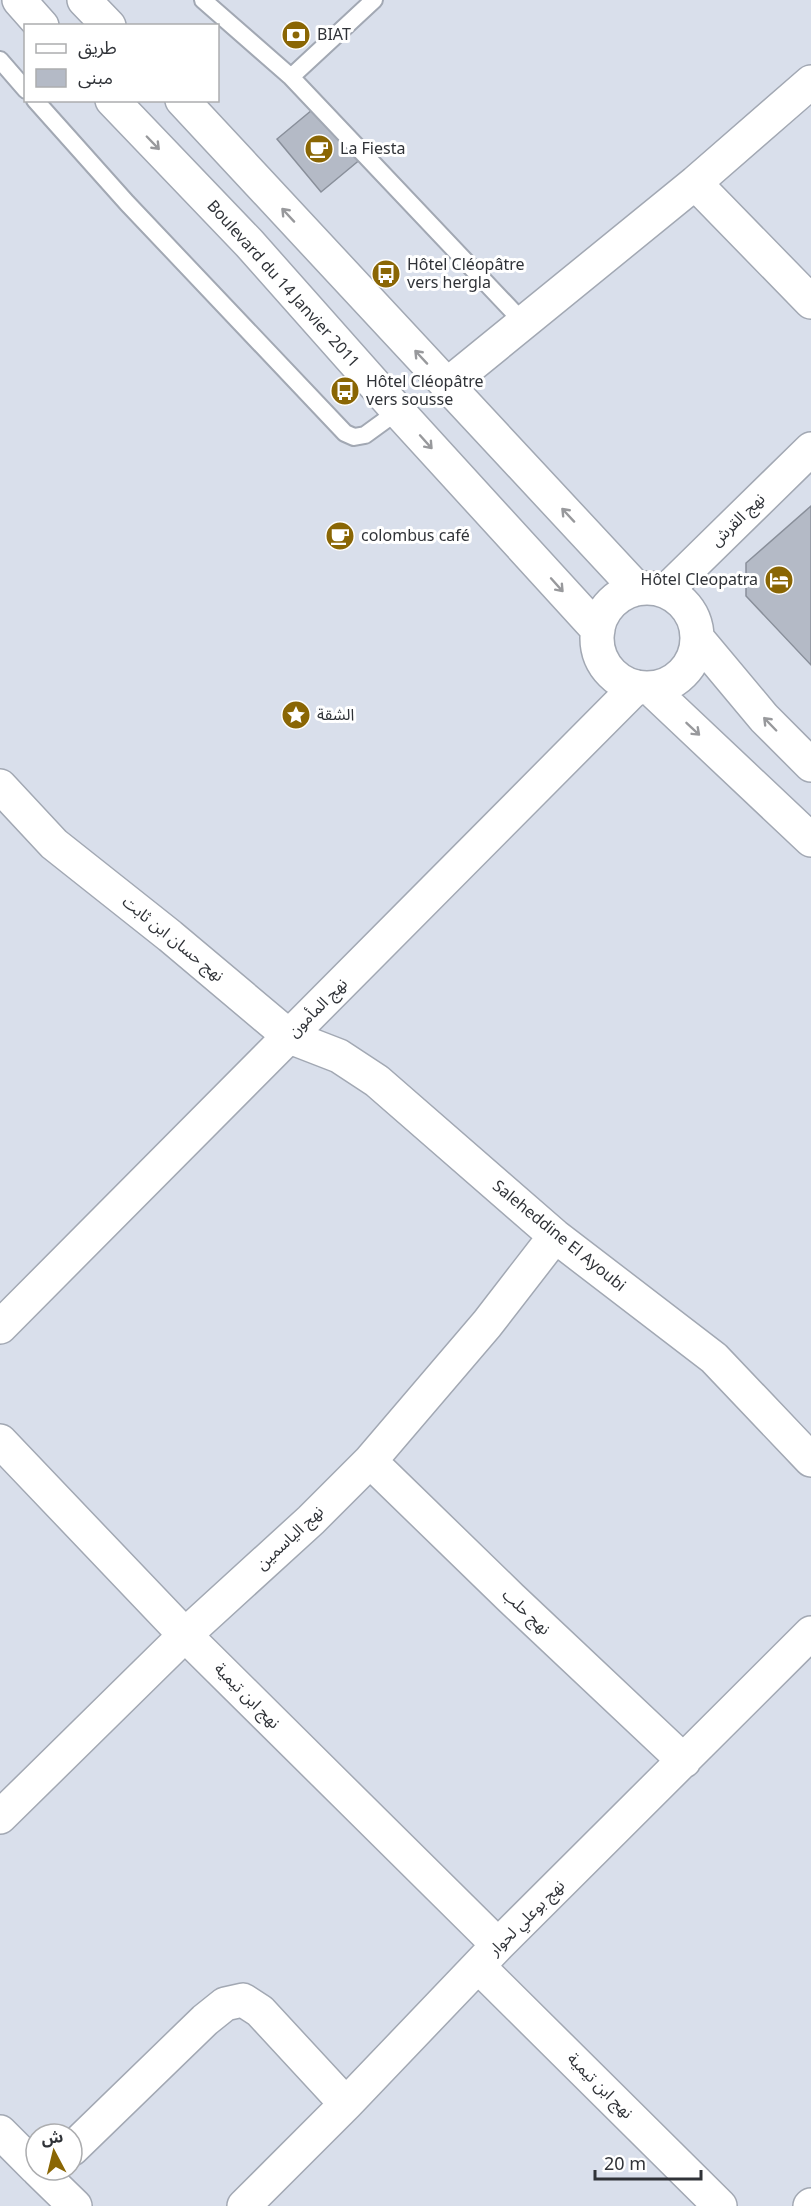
<svg xmlns="http://www.w3.org/2000/svg" width="811" height="2206" viewBox="0 0 811 2206" font-family="Georgia,'Noto Sans Arabic',serif">
<style>
.building{fill:#b4bac6;stroke:#898f9a;stroke-width:1.5}
.lines{fill:none;stroke-linecap:round;stroke-linejoin:round}
.lane-casing{stroke:#a2a8b3;stroke-width:20}
.street-casing{stroke:#a2a8b3;stroke-width:36}
.primary-casing{stroke:#a2a8b3;stroke-width:36}
.lane{stroke:#fff;stroke-width:16}
.street{stroke:#fff;stroke-width:33}
.primary{stroke:#fff;stroke-width:33}
.oneway{stroke:#98999c}
.labels{text-anchor:middle;dominant-baseline:central;stroke-width:6;stroke-linejoin:round;paint-order:stroke}
.poi-label{font-size:16px;fill:#303338;stroke:#fff;text-anchor:start}
.street-label{font-size:16px;fill:#303338;stroke:#fff}
</style>
<rect width="100%" height="100%" fill="#d9dfeb"/>
<path class="building" d="M318,105L362,158L321,192L277,139Z
M811,506V665L746,596V563Z"/>
<g class="lines">
<g class="lane-casing">
<path id="lane" d="M203,0L291,77L523,322
M0,60L26,90
M291,77L374,0
M35,100L127,203L345,433L354,437L365,435L398,411"/>
</g>
<g class="street-casing">
<path id="street" d="M695,183L811,302
M447,385L695,183L811,82
M666,591L811,449
M0,786L54,844L170,936L290,1037L339,1056L377,1081L555,1236L714,1358L811,1460
M0,1327L636,687
M0,1441L185,1635L498,1945
M370,1461L511,1598L684,1761
M0,1817L185,1635L311,1520L370,1461L487,1324L555,1236
M479,1967L720,2206
M0,2132L36,2168
M72,2149L205,2020L225,2004L243,2000L260,2011L346,2104
M38,2170L75,2206
M244,2206L346,2104L498,1945L811,1633
M810,2206L811,2205"/>
</g>
<g class="primary-casing">
<path id="primary" d="M19,0L42,26
M84,0L109,26
M112,100L249,243L398,411L598,630
M182,100L637,589
M597 638a50 50 0 1 1 100 0a50 50 0 1 1-100 0Z
M698,639L764,718L811,765
M651,689L811,840"/>
</g>
<use href="#lane" class="lane"/>
<use href="#street" class="street"/>
<use href="#primary" class="primary"/>
</g>
<defs><path id="oneway-shaft" d="M-6 0H5M1.5-3L5.5 0L1.5 3" fill="none" stroke-width="1.6" stroke-linecap="round" stroke-linejoin="round" transform="scale(1.5)"/></defs>
<g class="oneway">
<use href="#oneway-shaft" transform="translate(153 143) rotate(46)"/>
<use href="#oneway-shaft" transform="translate(288 215) rotate(-133)"/>
<use href="#oneway-shaft" transform="translate(421 357) rotate(-133)"/>
<use href="#oneway-shaft" transform="translate(426 442) rotate(48)"/>
<use href="#oneway-shaft" transform="translate(568 515) rotate(-133)"/>
<use href="#oneway-shaft" transform="translate(557 585) rotate(48)"/>
<use href="#oneway-shaft" transform="translate(770 724) rotate(-134)"/>
<use href="#oneway-shaft" transform="translate(693 729) rotate(43)"/>
</g>
<defs>
<g id="bank-disc" transform="scale(1.5)"><circle r="9.5" fill="#8a6604" stroke="#fff"/><path d="M-6-4H6V4H-6ZM0-2.3a2.3 2.3 0 1 0 0 4.6a2.3 2.3 0 1 0 0-4.6Z" fill="#fff"/></g>
<g id="cafe-disc" transform="scale(1.5)"><circle r="9.5" fill="#8a6604" stroke="#fff"/><path d="M-5.5-4.5H6V0H3Q3 3.5 0 3.5H-2.5Q-5.5 3.5-5.5 0ZM3-3.2v2h1.7v-2ZM-6 4.5H4V6H-6Z" fill="#fff"/></g>
<g id="bus-disc" transform="scale(1.5)"><circle r="9.5" fill="#8a6604" stroke="#fff"/><path d="M-5-6H5V4H4V6H2V4H-2V6H-4V4H-5ZM-3.5-4V0h7V-4ZM-3.5 1.2v1.5H-2V1.2ZM2 1.2v1.5H3.5V1.2Z" fill="#fff"/></g>
<g id="hotel-disc" transform="scale(1.5)"><circle r="9.5" fill="#8a6604" stroke="#fff"/><path d="M-6-4.5h1.5V1H6V5H4.5V3h-9V5H-6ZM-4 0a1.8 1.8 0 1 1 3.6 0ZM.5 0V-2.5h3Q6-2.5 6 0Z" fill="#fff"/></g>
<g id="sight-disc" transform="scale(1.5)"><circle r="9.5" fill="#8a6604" stroke="#fff"/><path d="M0-6L1.8-2.2L6-1.7L2.9 1.2L3.7 5.4L0 3.3L-3.7 5.4L-2.9 1.2L-6-1.7L-1.8-2.2Z" fill="#fff"/></g>
</defs>
<g fill-rule="evenodd">
<use href="#bank-disc" x="296" y="35"/>
<use href="#cafe-disc" x="319" y="149"/>
<use href="#bus-disc" x="386" y="274"/>
<use href="#bus-disc" x="345" y="391"/>
<use href="#cafe-disc" x="340" y="536"/>
<use href="#hotel-disc" x="779" y="580"/>
<use href="#sight-disc" x="296" y="715"/>
</g>
<g class="labels">
<g class="poi-label">
<text x="317" y="35">BIAT</text>
<text x="340" y="149">La Fiesta</text>
<text x="407" y="265">Hôtel Cléopâtre<tspan x="407" dy="18">vers hergla</tspan></text>
<text x="366" y="382">Hôtel Cléopâtre<tspan x="366" dy="18">vers sousse</tspan></text>
<text x="361" y="536">colombus café</text>
<text x="758" y="580" text-anchor="end">Hôtel Cleopatra</text>
<text x="317" y="715">الشقة</text>
</g>
<g class="street-label">
<text transform="translate(283 284) rotate(48)">Boulevard du 14 Janvier 2011</text>
<text transform="translate(738 520) rotate(-44)">نهج القرش</text>
<text transform="translate(173 939) rotate(39)">نهج حسان ابن ثابت</text>
<text transform="translate(318 1008) rotate(-45)">نهج المأمون</text>
<text transform="translate(559 1236) rotate(39)">Saleheddine El Ayoubi</text>
<text transform="translate(290 1538) rotate(-43)">نهج الياسمين</text>
<text transform="translate(526 1612) rotate(43)">نهج حلب</text>
<text transform="translate(247 1696) rotate(45)">نهج ابن تيمية</text>
<text transform="translate(527 1918) rotate(-45)">نهج بوعلي لحوار</text>
<text transform="translate(600 2086) rotate(45)">نهج ابن تيمية</text>
</g>
</g>
<rect x="24" y="24" width="195" height="78" fill="#ffffff" stroke="#acadaf" stroke-width="1.5"/>
<rect x="36" y="44" width="30" height="9" fill="#ffffff" stroke="#acadaf" stroke-width="1.5"/>
<text x="78" y="54" font-size="18" fill="#303338">طريق</text>
<rect x="36" y="69" width="30" height="18" fill="#b4bac6" stroke="#acadaf" stroke-width="1.5"/>
<text x="78" y="84" font-size="18" fill="#303338">مبنى</text>
<g transform="translate(54 2152) rotate(353)"><circle r="28" fill="#ffffff" stroke="#acadaf" stroke-width="1.5"/>
<path d="M0-4.5L10 22L0 15L-10 22Z" fill="#8a6604"/>
<text y="-9" font-size="16" font-weight="bold" text-anchor="middle" fill="#303338">ش</text>
</g>
<path d="M595 2170v9h106v-9" fill="none" stroke="#303338" stroke-width="3"/>
<text x="604" y="2170" font-size="18" fill="#303338" stroke="#ffffff" stroke-width="4.5" paint-order="stroke">20 m</text>
</svg>
